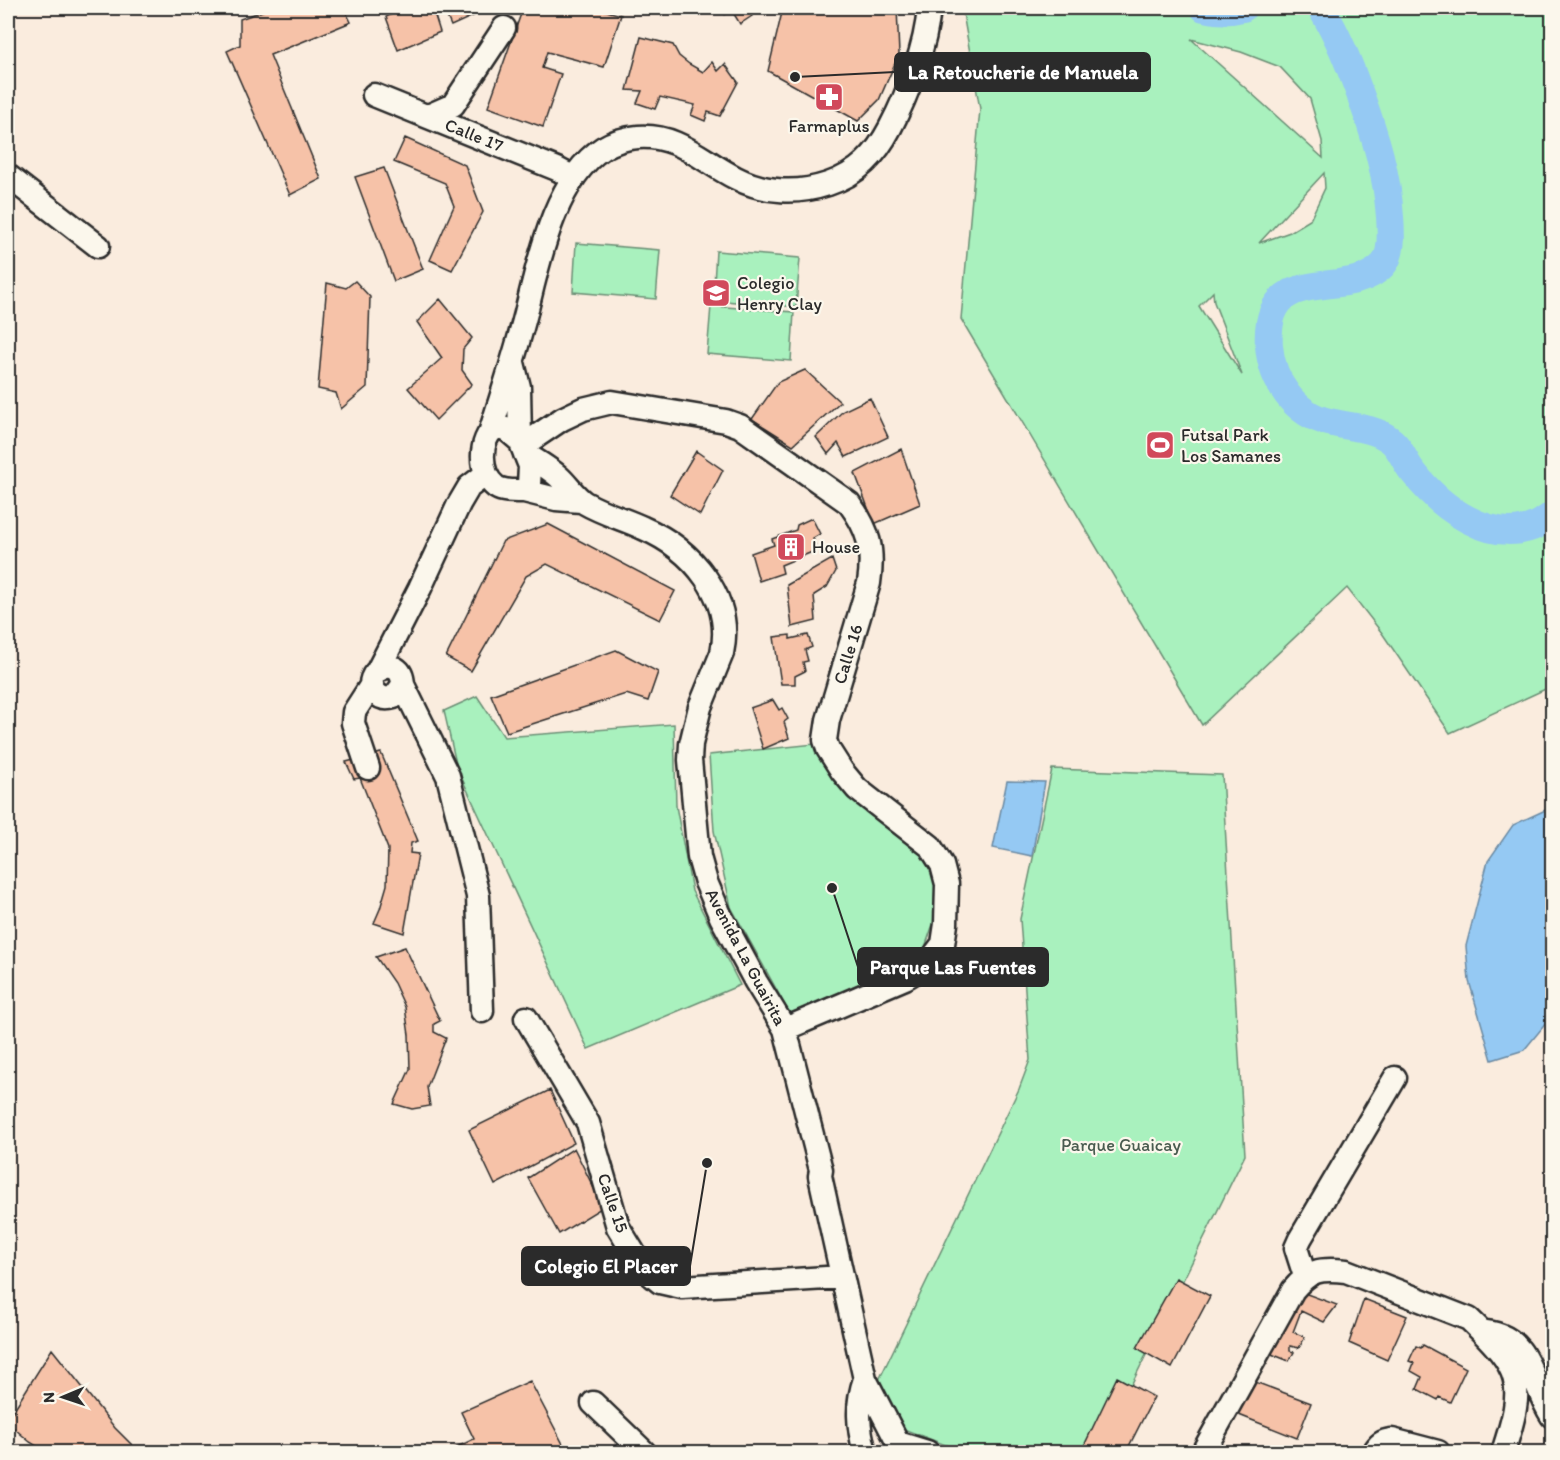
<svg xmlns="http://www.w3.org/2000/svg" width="1560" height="1460" viewBox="0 0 1560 1460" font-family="Itim,sans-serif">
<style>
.green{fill:#a9f1be;stroke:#6a8e74;stroke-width:1.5;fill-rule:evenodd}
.water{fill:#95c9f3;stroke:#6b8aa3;stroke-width:1.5}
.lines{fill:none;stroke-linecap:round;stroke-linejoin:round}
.river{stroke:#95c9f3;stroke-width:28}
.building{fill:#f6c2a8;stroke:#2b2b2b;stroke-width:1.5}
.minor-casing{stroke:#2b2b2b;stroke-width:27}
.minor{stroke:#fbf7ec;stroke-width:22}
.labels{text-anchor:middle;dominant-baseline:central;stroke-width:4.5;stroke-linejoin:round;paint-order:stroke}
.poi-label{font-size:18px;fill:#2b2b2b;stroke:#fbf7ec;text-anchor:start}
.street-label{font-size:18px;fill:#2b2b2b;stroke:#fbf7ec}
.park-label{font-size:18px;fill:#4a5c50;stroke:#fbf7ec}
.leader{fill:none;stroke:#2b2b2b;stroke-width:2}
.callout-dot{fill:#2b2b2b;stroke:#fbf7ec;stroke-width:2}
.callout{fill:#2b2b2b;stroke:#2b2b2b;stroke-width:2}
.callout-label{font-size:20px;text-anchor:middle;font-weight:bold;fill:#fff}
</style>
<rect width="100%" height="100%" fill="#faecde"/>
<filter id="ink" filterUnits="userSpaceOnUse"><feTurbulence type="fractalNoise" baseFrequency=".0167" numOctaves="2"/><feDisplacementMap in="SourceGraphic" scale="12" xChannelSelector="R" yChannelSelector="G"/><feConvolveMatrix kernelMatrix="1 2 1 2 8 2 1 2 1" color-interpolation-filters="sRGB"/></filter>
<g filter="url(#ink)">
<path class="green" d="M962,8H1552V686L1450,733L1382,633L1347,588L1202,725L961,319L980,109ZM1191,39L1241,52L1280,67L1310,99L1322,141L1323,158ZM1324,173L1325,188L1310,220L1290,232L1259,243ZM1213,292L1214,302L1242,375L1199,306Z
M576,243L660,250L656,299L573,292Z
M716,251L800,258L796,307L713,300Z
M711,306L794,312L791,361L707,354Z
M477,696L504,737L674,724L676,806L692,891L740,985L588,1049L457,768L444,711Z
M815,744L909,837L935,869L939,907L923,953L791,1016L731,907L714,831L709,755Z
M1052,769L1222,775L1245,1155L1098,1452H964L898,1427L879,1380L1019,1089L1030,1060L1020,919Z"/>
<path class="water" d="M1007,781L1045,782L1032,856L993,848Z
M1552,807V1016L1524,1050L1492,1060L1469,981L1466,946L1488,861L1513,825Z"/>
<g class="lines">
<path class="river" d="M1204,8C1216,11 1231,11 1243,8
M1321,8C1338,35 1349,64 1360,94C1375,135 1387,173 1390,217C1391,231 1393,254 1383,265C1348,303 1263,258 1269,346C1272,381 1294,414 1329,422C1349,427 1372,427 1389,439C1400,446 1405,463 1413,472C1440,507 1491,546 1537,525C1543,522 1548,518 1552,515"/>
</g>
<path class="building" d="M271,8H344L351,22L270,55L321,179L290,195L227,51L240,45V19Z
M397,8H480L482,12L451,26L445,12L434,13L440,32L398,50L386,17L398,11Z
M523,8H596L621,15L604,67L547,52L542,68L561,74L543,127L488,107Z
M724,8H750L752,16L740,24L731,9L725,14Z
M783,8H897L899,54L879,100L858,121L768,71Z
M641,37L673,45L679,56L689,64L703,72L712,62L718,71L725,64L738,82L720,116L708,112L705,121L691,115L695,105L660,97L655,109L637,103L642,91L627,90Z
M405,138L465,165L483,212L452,270L430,260L454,206L445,183L394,162Z
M384,168L423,269L394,281L355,177Z
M355,281L370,297L367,387L341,409L336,393L318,389L327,283L346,288Z
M440,299L472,338L463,349L462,370L472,384L436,420L408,388L442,358L417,322Z
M805,370L840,402L793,445L752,419L778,382Z
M870,398L888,437L846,457L838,443L828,454L816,437L843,411Z
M901,449L920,504L874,524L855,473Z
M696,451L723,470L700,515L670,495Z
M812,518L820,534L813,538L817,550L781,565L783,573L759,581L751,553L774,545L772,539L796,530L797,525Z
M548,524L675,591L660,620L547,564L526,576L471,671L446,657L503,541Z
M832,559L836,571L827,587L814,595L816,621L792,627L787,585Z
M790,635V639L808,635L812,647L805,650L808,661L803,662L805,671L795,676V684H781L774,637Z
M616,650L658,672L648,701L626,694L507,732L491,695Z
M773,700L779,710L782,708L788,719L784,722L789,738L763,749L750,708Z
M381,753L418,841L411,843L410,853L418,854L404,933L374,923L380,909L387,885L388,849L360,778L354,779L346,762Z
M405,947L440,1021L434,1024V1032L446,1038L427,1087L430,1106L412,1109L394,1104L410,1069L409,1035L405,1007L394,983L376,957Z
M550,1090L574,1143L495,1185L469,1130Z
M574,1148L603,1207L559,1234L528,1178Z
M1176,1278L1210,1296L1172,1368L1137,1348Z
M1296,1290L1337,1305L1324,1322L1301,1311L1293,1332L1305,1337L1299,1348L1290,1346V1351L1294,1352L1289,1361L1269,1353Z
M1364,1299L1407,1316L1387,1360L1349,1343Z
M1423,1345L1466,1368L1450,1402L1439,1397L1438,1400L1417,1389L1422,1377L1411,1371L1414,1363L1409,1361L1416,1346L1421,1348Z
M52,1349L115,1428L139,1452H46L30,1442L8,1423V1419Z
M1117,1377L1154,1397L1126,1452H1081Z
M1250,1380L1311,1403L1297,1438L1234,1413Z
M530,1381L564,1446L552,1452H447L474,1439L461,1412Z"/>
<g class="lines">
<g class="minor-casing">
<path id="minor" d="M374,95L557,169L572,177
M428,116L453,105L504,28
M8,176L98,246
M513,363L519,387L520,441L530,466L529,485L524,491C515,491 504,492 496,487C479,474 478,439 496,427L506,429L520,441
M491,430C503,391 516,352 526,313C539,260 555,179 603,148C613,142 626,138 638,137C678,134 702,161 736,178C765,193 798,194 828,184C858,174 876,155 890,128C908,94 926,46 929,8
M522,446L562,419L583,409L612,402L726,421L740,426L849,503C869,530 874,549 869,583L828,720L825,740L828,749L842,771L857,789L930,846L942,865L947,884L946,924L943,944L927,965L905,978L785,1029
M525,454C537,461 549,468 559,477C568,485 575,497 585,503C604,514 624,519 643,528C692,549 734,597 722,653L700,707L691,744L690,760L699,857L706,882L721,917L756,982L785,1029L821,1170L820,1176L865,1379L898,1443L927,1452
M524,491L556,499L581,501
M378,670L420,588L459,504L469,487L486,474
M403,685L394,697C387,699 381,699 376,693C357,673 402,650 403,685L448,776L478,896L482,1011
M368,768L353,723L354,712L372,684
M526,1018L588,1123L618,1227L643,1268L660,1282L682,1287L842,1277
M1305,1276L1296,1248L1300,1239L1395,1078
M1486,1332C1532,1337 1531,1385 1552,1416
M865,1379C856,1404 858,1427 865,1452
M593,1403L644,1452
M1203,1452L1293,1290C1310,1270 1319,1268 1346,1271L1469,1319C1522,1370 1526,1382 1503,1452
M1374,1452C1379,1444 1382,1441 1392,1440L1438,1452"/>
</g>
<use href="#minor" class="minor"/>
</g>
</g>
<defs>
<g id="pharmacy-square" transform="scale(1.5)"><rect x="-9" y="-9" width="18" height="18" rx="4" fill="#d1495b" stroke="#fbf7ec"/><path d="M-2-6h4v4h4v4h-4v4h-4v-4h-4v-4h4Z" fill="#fff"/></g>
<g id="school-square" transform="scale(1.5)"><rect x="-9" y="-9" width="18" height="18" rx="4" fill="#d1495b" stroke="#fbf7ec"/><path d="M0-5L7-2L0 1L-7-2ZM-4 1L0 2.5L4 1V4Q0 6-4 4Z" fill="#fff"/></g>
<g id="stadium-square" transform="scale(1.5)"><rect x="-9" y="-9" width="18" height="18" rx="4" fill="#d1495b" stroke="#fbf7ec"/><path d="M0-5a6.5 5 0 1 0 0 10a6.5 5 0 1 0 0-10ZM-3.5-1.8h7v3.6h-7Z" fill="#fff"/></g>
<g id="building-square" transform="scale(1.5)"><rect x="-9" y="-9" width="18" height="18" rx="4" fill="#d1495b" stroke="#fbf7ec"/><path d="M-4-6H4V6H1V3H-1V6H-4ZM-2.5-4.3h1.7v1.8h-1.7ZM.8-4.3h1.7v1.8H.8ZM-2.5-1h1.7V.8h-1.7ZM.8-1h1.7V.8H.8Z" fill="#fff"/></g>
</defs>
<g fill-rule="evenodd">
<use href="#pharmacy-square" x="829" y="97"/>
<use href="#school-square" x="716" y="293"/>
<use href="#stadium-square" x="1160" y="445"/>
<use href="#building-square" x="791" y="547"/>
</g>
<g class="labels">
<g class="poi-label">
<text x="829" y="126" text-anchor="middle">Farmaplus</text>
<text x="737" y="283">Colegio<tspan x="737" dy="21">Henry Clay</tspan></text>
<text x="1181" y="435">Futsal Park<tspan x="1181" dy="21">Los Samanes</tspan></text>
<text x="812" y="547">House</text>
</g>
<g class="street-label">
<text transform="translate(474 135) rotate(22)">Calle 17</text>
<text transform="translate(848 654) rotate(-73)">Calle 16</text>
<text transform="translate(746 957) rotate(62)">Avenida La Guairita</text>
<text transform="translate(613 1203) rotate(71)">Calle 15</text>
</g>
<g class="park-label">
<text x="1121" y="1145">Parque Guaicay</text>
</g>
</g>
<path class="leader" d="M795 77L895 72M832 888L858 967M707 1163L690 1266"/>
<g class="callout-dot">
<circle cx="795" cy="77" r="6"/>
<circle cx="832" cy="888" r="6"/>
<circle cx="707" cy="1163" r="6"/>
</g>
<g class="callout">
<rect x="895" y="53" width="255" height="38" rx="6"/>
<rect x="858" y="948" width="190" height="38" rx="6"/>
<rect x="522" y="1247" width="168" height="38" rx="6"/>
</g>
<g class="callout-label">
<text x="1023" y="79">La Retoucherie de Manuela</text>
<text x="953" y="974">Parque Las Fuentes</text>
<text x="606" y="1273">Colegio El Placer</text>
</g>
<rect width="1560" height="1460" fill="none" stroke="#fbf7ec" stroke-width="30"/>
<rect x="15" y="15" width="1530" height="1430" fill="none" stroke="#2b2b2b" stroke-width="2" filter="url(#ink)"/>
<g transform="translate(63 1397) rotate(268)" stroke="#fbf7ec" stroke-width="4.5" paint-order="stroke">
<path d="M0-4.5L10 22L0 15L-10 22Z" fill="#2b2b2b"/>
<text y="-9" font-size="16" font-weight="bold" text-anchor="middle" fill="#2b2b2b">N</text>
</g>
</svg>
